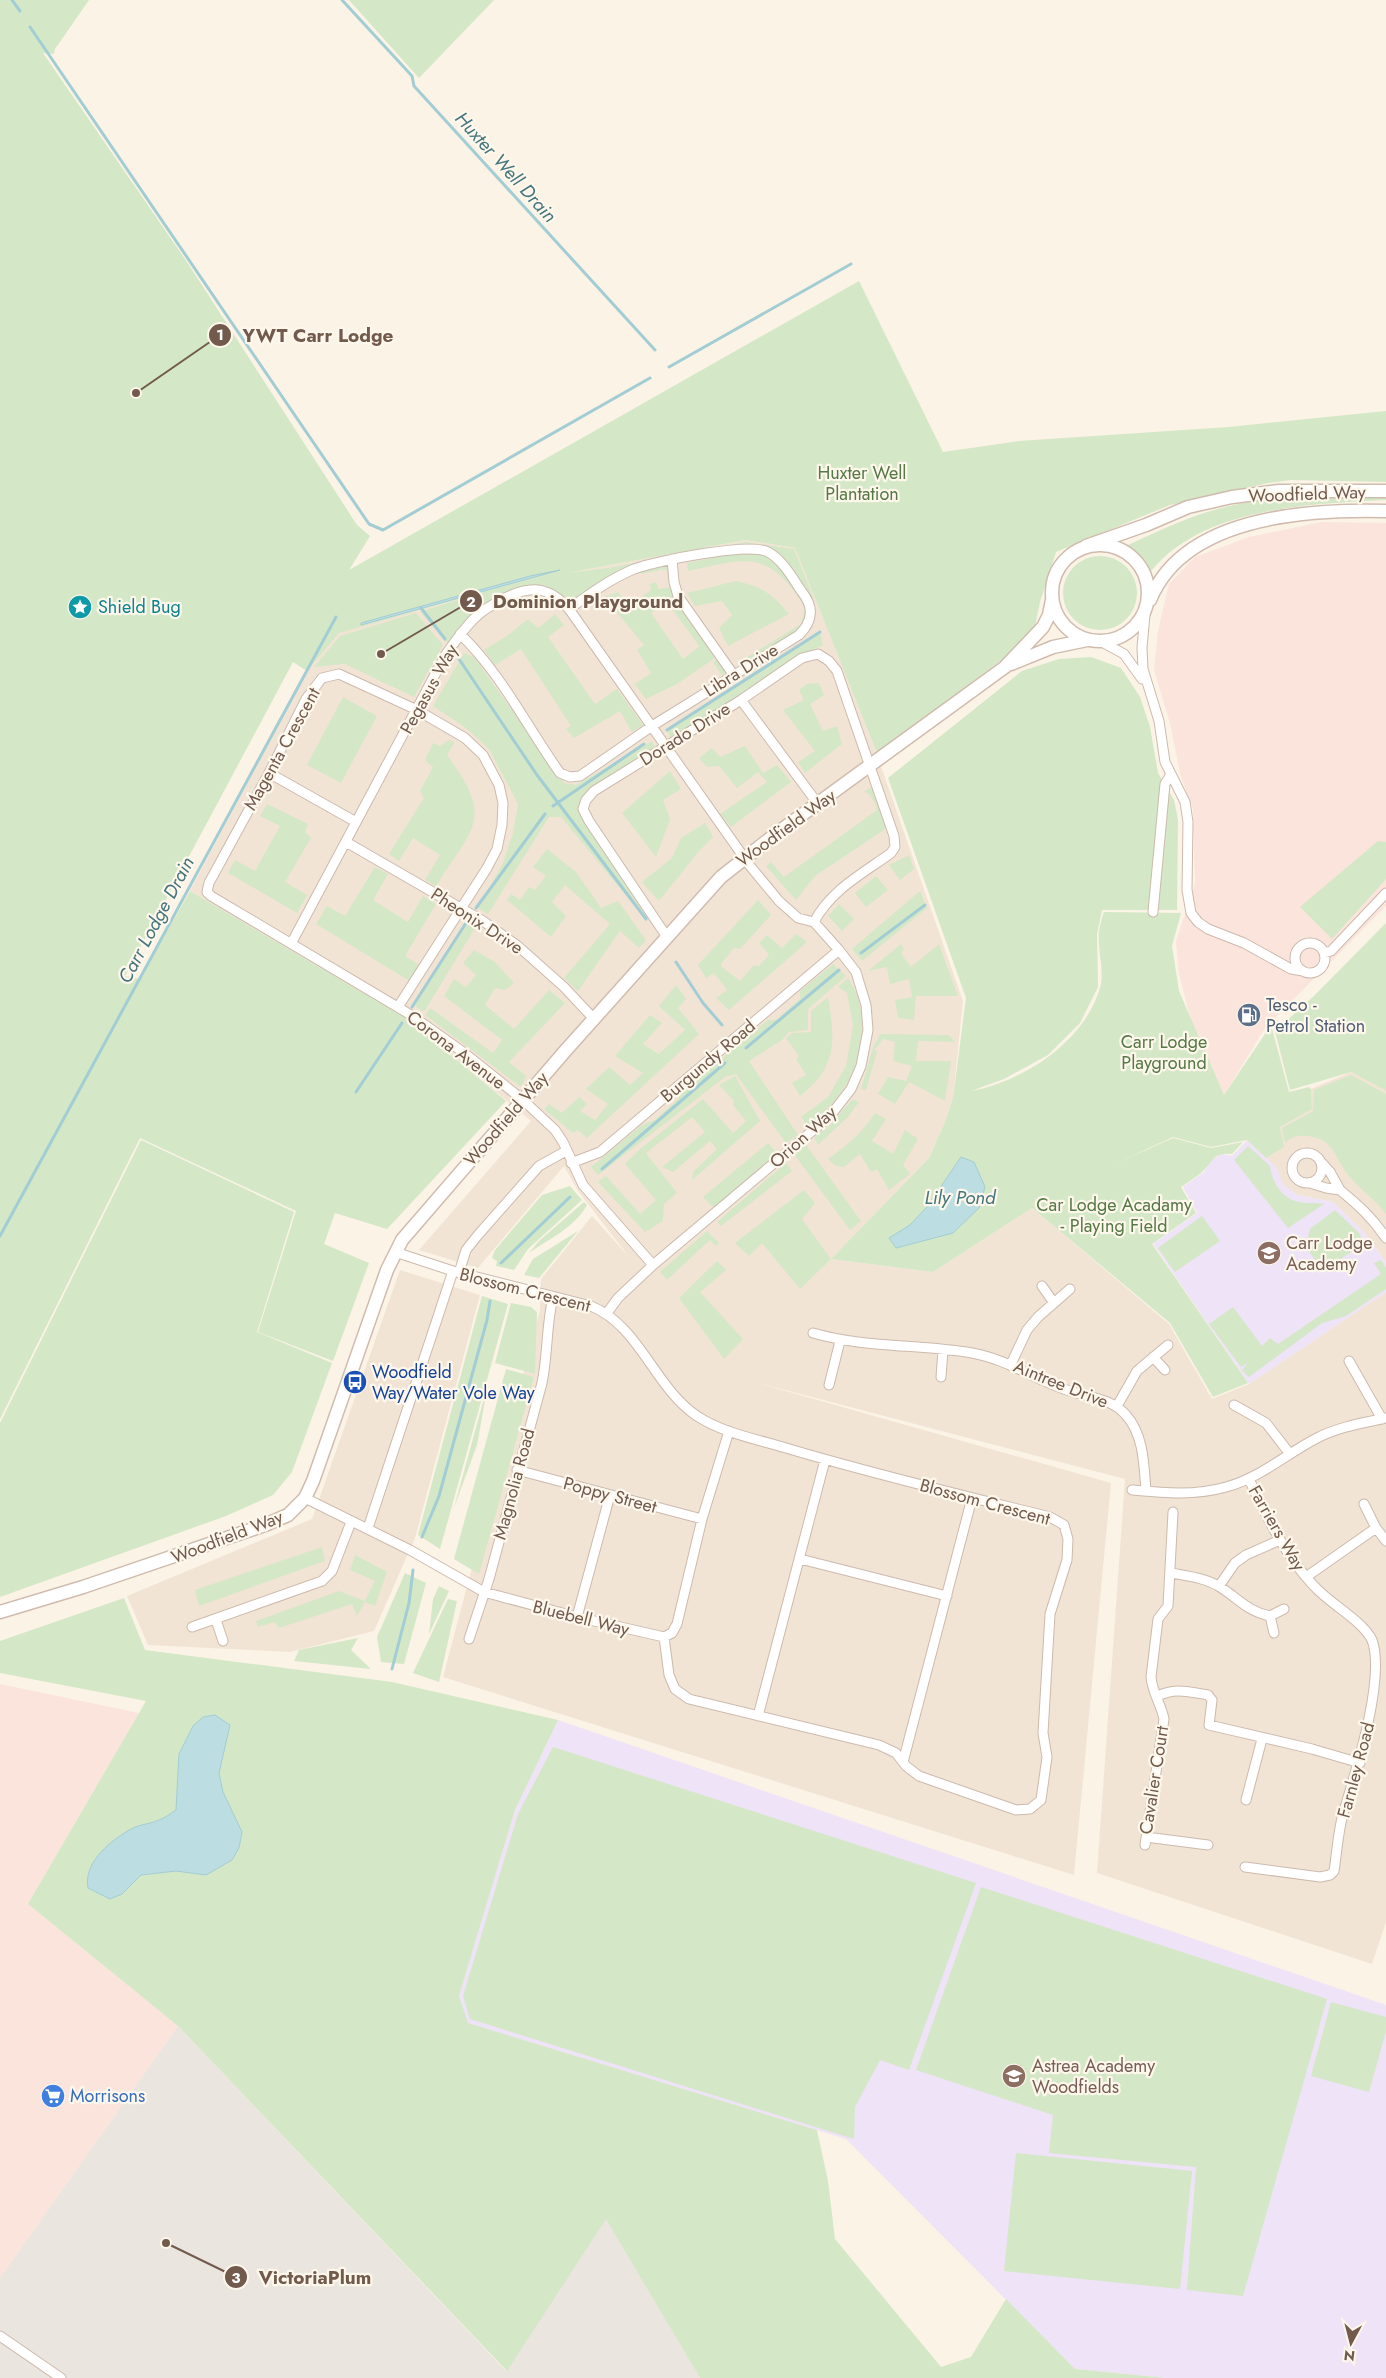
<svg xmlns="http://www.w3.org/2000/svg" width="1386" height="2378" viewBox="0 0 1386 2378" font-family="Jost,sans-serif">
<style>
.residential{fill:#f2e4d5}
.commercial{fill:#fae4db}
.industrial{fill:#ebe5e0}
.education{fill:#efe3f7}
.green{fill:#d4e7c6;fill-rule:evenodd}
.water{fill:#bcdee3;stroke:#a3cdd4}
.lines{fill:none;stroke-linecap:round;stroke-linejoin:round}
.stream{stroke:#a3cdd4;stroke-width:3}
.street-casing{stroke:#ccbaad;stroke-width:11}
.secondary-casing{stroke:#d0bcae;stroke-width:15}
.street{stroke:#fff;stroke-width:9}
.secondary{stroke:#fff;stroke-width:12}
.labels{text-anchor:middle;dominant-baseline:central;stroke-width:4.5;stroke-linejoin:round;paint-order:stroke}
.park-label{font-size:18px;fill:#557846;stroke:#fef7ec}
.street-label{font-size:18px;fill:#725a4d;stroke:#fef7ec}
.culture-label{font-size:18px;fill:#0d838f;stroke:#fef7ec;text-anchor:start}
.service-label{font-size:18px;fill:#4e5e75;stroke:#fef7ec;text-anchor:start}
.education-label{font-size:18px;fill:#785e54;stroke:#fef7ec;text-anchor:start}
.transit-label{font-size:18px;fill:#164399;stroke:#fef7ec;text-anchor:start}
.shop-label{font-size:18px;fill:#366cbe;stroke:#fef7ec;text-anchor:start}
.water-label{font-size:19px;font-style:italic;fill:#45757d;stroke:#fef7ec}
.leader{fill:none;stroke:#725a4d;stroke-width:2}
.callout-dot{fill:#725a4d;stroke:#fef7ec;stroke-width:2}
.mark-label{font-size:15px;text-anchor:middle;font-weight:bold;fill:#fff}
.callout-label{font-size:19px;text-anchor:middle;font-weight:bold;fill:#725a4d;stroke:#fef7ec;stroke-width:4.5;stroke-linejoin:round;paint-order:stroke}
</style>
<rect width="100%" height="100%" fill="#fbf3e6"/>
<path class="residential" d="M746,540L795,548L870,735L963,1001L953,1098L945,1122L929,1158L831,1259L933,1272L1032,1208L1169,1324L1212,1399L1249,1384L1386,1292V1922L1372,1964L1097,1873L1125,1479L758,1383L1111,1483L1074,1875L443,1677L540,1310L541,1279L592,1216L629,1257L578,1191L564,1166L478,1268L419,1250L531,1121L409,1020L190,891L307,671L339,632L535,579Z
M1351,1072L1386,1091V1262L1363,1231L1333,1202L1297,1195L1282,1184L1277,1168L1266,1158L1283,1147L1280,1127L1312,1109L1311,1089Z
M400,1270L480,1295L415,1538L374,1631L290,1652L148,1645L127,1596L312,1519Z"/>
<path class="commercial" d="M1322,522L1386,523V906L1265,1028L1224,1095L1194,1032L1179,974L1176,941L1195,884L1193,809L1181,777L1170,723L1154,670L1158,631L1169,584L1195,557L1249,537Z
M0,1684L139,1713L28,1904L178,2026L0,2278Z"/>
<path class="industrial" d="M178,2026L506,2371L606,2218L700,2378H0V2278Z"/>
<path class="education" d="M1247,1140L1277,1168L1283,1184L1297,1195L1333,1202L1363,1231L1386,1262V1292L1249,1384L1153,1244L1197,1213L1183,1187L1204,1172L1212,1160L1222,1154L1232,1156Z
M558,1720L1386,2005V2378H1166L1075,2369L846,2139L467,2023L459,1996L515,1810Z"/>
<path class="green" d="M0,0H89L55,49L54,54L43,53L187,262L357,525L370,536L349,570L859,281L943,452L1019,441L1229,427L1386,411V482L1291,480L1268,483L1170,505L1056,552L1040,602L1035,626L1004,658L877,753L795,548L746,540L567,573L608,568L745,542L794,549L814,599H811L767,549L635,567L569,606L532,588L477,613L450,646L420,612L463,598L339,633L307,671L293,662L125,976L140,979L190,891L409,1020L506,1101L387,1229L335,1213L324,1244L369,1263L333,1361L258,1332L296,1211L140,1138L0,1419Z
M349,0H494L419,78Z
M1386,496V500C1309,504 1204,507 1151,571L1137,552L1126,546C1154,533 1183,519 1214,510C1269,494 1330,497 1386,496Z
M747,551L765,554L777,561L806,600V626L741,667L739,662L801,624L805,607C768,549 749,558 688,571L687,563Z
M1063 593a37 37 0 1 1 74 0a37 37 0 1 1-74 0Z
M671,560L673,582L731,674L724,678L713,662L717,659L705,643L715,658L677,684L646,699L635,684L651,673L637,650L644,645L604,597L618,592L629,606L651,590L650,584L656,582L658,589L670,587L666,569L642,574L640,568ZM672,598L668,603L699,646L701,645L683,659L651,613Z
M736,581C762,587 772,593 789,614L728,646L719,628L732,615L722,601L695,606L687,593Z
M416,613L443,645L414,697L345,664L314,667L340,636Z
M555,614L564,625L548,637L595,704L617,689L643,725L632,732L620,711L574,738L566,729L571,726L521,649L495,665L484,650L507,636L528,619L538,628Z
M820,632L823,645L797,657L671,739L667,730Z
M464,653L474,657L564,783L576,785L652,741L655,748L579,808L648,916L647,921L561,817H549L488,914L478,908L503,863L513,833L518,804L489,749L466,728L433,706Z
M1091,657L1121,668L1140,697L1150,727L1158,773L1174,800L1178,819L1177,910H1102L1097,934L1098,987L1080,1023L1048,1055L1004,1079L971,1091C1024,1081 1084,1042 1100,988C1105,971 1097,949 1099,931C1100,924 1102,918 1104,912L1181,913L1172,946L1179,991L1224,1095L1271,1025L1289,1092L1309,1087L1311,1089L1312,1109L1280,1127L1284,1147L1266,1158L1247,1140L1211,1147L1173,1137L1112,1165L1173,1138L1211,1148L1243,1142L1232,1154C1212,1152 1214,1162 1201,1173C1195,1178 1188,1182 1181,1187L1196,1213L1152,1244L1248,1383L1213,1397L1170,1323L1032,1208L933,1272L831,1259L800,1289L762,1243L749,1256L735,1243L804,1190L815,1203L802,1219L831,1259L929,1158L945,1122L953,1098L966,998L888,778L1022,671L1059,659Z
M819,683L824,695L810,704L823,731L837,726L842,744L805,773L798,762L815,751L783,710L804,700L799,690L807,684Z
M343,697L377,716L341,783L307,765Z
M449,740L455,742L447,755C495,820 473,827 436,886L425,880L440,855L413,838L399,861L389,854L424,798L420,791L433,767L425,760L433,743L440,746Z
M745,746L763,773L777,765L791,782L731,827L720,814L767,782L758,772L737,788L719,766L707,767L699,758L712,748L720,757Z
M670,771L681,789L663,800L670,819L656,857L622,813Z
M872,786L887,825L884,830L815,876L796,900L766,866L771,862L784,877L877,810L875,803L868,793L864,792Z
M267,804L308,824L305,832L311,838L285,882L307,895L297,913L228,873L235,860L255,871L280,826L260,816Z
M705,823L713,837L700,850L659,901L642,882L672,858L681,838Z
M1378,841L1386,842V879L1332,939L1300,907Z
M547,849L576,872L601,908L618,901L646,940L639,948L620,931L578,991L564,978L610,924L565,885L552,902L566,916L551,937L507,900L511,894L520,900L529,887L535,890L546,876L533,867Z
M909,855L914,869L900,880L889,865Z
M375,867L388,874L373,900L408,922L423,896L436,904L405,956L422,967L413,983L316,924L327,906L345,916Z
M876,876L888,890L866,907L855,893Z
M920,891L927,908L862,961L852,949Z
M758,900L771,915L740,949L734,948L721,964L722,967L740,981L754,965L759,966L769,955L759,943L767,935L782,948L796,934L807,942L729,1010L716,998L727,990L714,973L706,978L698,965Z
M839,904L854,919L842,931L828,916Z
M466,923L475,928L424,1012L414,1005Z
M1386,923V1091L1351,1072L1290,1090L1275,1031L1314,996Z
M901,944L904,949L901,954L911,967L939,944L958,996H916L914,1020L898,1018L895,1000L912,997L909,979L890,984L887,967L868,971Z
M474,950L495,962L514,983L505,990L495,988L485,1005L514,1029L549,990L565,1003L509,1062L526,1076L521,1087L425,1015L430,1008L493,1053L502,1040L444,996L454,979L466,987L476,975L463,963Z
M833,964L846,976L808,1009V1030L789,1032L782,1040L749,1061L798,1135L786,1143L736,1074L725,1077L598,1175L591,1167L642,1125L655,1120L677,1100L681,1093L768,1020H776L800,999V991Z
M848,978C870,1009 864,1056 845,1087C835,1103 822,1114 808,1126L801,1117L828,1097L846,1066L853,1026L847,993L838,987Z
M676,985L686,999L678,1008L699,1034L587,1138L578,1130L573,1133L544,1109L549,1104L562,1113L579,1097L587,1104L580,1111L595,1120L608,1104L586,1089L609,1067L630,1085L643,1073L615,1056L650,1015L662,1023L643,1044L659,1054L685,1030L659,1006Z
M828,997C835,1040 838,1067 800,1096L792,1083L806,1075L796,1059L799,1056L786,1038L792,1033L811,1032V1011Z
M880,1034L949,1035L955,1042L918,1041L916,1061H951L945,1101L909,1082L895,1104L878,1094L888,1077L906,1081L912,1066L893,1061L895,1042L883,1039L876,1048H874L877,1052L866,1090L861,1089L873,1048Z
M1351,1075L1386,1094V1214C1376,1200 1362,1191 1351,1178C1334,1160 1336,1138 1306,1136C1296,1135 1292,1137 1285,1143L1282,1128L1313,1111L1314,1090Z
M735,1076L760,1121L692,1180L693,1172L717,1149L710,1141L673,1172L662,1167L705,1132L692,1117L646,1153L677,1193L664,1204L663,1221L645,1232L598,1182L606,1176L640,1214L656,1200L625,1164L640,1149L703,1099L733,1133L746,1121L733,1105L734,1101L719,1085Z
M853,1099L859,1102L848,1117L818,1145L814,1137L829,1126Z
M875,1113L886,1119L872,1141L893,1154L905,1130L918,1139L903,1165L910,1174L889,1190L877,1169L871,1172L860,1154L844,1167L836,1166L828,1159C848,1145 862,1133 875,1113Z
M141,1140L294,1212L257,1332L332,1363L292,1472L273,1495L226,1516L0,1597V1423Z
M768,1143L777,1153L714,1208L703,1197Z
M806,1145L861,1221L850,1230L794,1154Z
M1248,1146L1270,1166C1272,1182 1282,1199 1299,1202C1307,1204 1315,1202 1324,1204L1288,1228L1234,1160Z
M786,1163L792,1171L721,1226L717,1222Z
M570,1186L582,1200L528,1249L514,1270L496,1266L497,1261L492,1258L495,1250L542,1195Z
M584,1202L587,1205C574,1228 549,1239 529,1253L539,1241Z
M1335,1210L1359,1233L1365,1244L1323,1269L1305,1247L1310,1229Z
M1202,1216L1220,1241L1175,1272L1158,1248Z
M578,1231L539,1278L524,1275L533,1259Z
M707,1231L719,1243L716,1246L710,1240L667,1280L660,1272Z
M1381,1260L1386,1268V1289L1346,1316L1322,1323L1249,1377L1242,1370L1248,1363L1241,1367L1209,1324L1233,1307L1262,1346L1270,1338L1278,1344L1381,1274L1374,1263Z
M717,1261L726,1270L700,1292L743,1339L724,1359L679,1298Z
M482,1296L508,1304L440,1549L418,1535Z
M511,1303L531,1307L537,1312L535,1374L495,1363Z
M506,1369L534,1377L479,1574L454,1559Z
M488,1384L477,1445L454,1508Z
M322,1547L325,1561L199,1606L195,1590Z
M355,1555L387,1572L375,1606L365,1602L357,1616L352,1604L279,1628L275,1622L258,1627L256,1621L339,1591L365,1601L375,1581L350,1570Z
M405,1573L426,1583L404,1664L381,1662L377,1637Z
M439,1586L449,1591L429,1634L433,1599Z
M124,1598L145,1650L392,1682L558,1720L515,1810L459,1996L468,2023L817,2130L828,2181L835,2239L941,2367L971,2357L1006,2299L1075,2369L1166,2378H700L606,2219L507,2371L178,2026L28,1904L146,1701L0,1673V1641Z
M448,1599L457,1601L439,1682L413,1673Z
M358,1638L351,1650L371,1669L294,1661L299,1650Z
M553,1747L976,1883L909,2070L880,2060L855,2107L854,2139L470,2019L463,1996L518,1814Z
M981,1887L1327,1999L1243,2296L1187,2290L1196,2167L1049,2153L1053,2115L916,2070Z
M1331,2002L1386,2017V2031L1369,2092L1311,2076Z
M1016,2153L1192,2171L1180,2289L1004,2271Z"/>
<path class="water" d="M560,570L361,625V623L530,576Z
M961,1157L974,1162L985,1187L979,1208L953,1233L896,1248L889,1238L910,1225L927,1207Z
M215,1715L230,1725L219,1773L223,1792L242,1832L239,1848L232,1860L206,1875L176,1871L141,1875L122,1894L110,1899L88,1888C83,1862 112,1839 133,1828C141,1824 151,1824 159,1820C165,1818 171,1813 176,1810L179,1754L193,1726L203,1717Z"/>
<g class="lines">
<path class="stream" d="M12,0L20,11
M342,0L412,76L414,86L655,350
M30,27L369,524L383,530L650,378
M669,367L851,264
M421,608L445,639
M457,656L537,775L646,919
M667,730L820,632
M553,806L644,744
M476,908L545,814
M861,953L925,905
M676,962L703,1003L722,1025
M412,1007L466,923
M746,1048L839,970
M356,1092L402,1023
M602,1169L725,1063
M0,1236L336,617
M501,1263L570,1197
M422,1537L439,1496L487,1320L490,1301
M392,1669L409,1603L413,1570"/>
<g class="street-casing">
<path id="street" d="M672,559L674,582L678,596L733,674
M1145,614L1142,648L1143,669L1159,721L1165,762L1185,802L1188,822L1187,890L1191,913L1198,922L1208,929L1244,943L1291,969L1303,971
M460,634C501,673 527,727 560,773L570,777L580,776L652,726L799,635C813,621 814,607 802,592C793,579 783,560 768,552C750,542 655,561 634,569C610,579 590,594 569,609
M1102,642L1124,654L1142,679
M741,700L818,804
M269,773L356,822
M346,842L483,921L519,947L564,987L594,1019
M1153,912L1165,784L1171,774
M667,937L589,821L583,809L586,800L594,791L741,700L802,658L818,654L829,661L837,671L894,836L895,847L891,853C862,874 831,890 814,922
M292,942L446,654C456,641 465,626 478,615C483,610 491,606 497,602C526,586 546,583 569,609L750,866L779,901L798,918L814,922L839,950L856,972L866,1005L868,1030L861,1066L851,1089L830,1116L653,1265L618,1298L607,1313
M1295 958a15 15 0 1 1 30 0a15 15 0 1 1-30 0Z
M1324,953L1331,951L1386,893
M398,1007L487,868L497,849L502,825L503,803L499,785L483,755L465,738L417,710L339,674L322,678L306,699L269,773L209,883L207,892L211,896L411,1015L463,1052L523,1100L555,1130L563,1142L583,1185L653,1265
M1292 1168a15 15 0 1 1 30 0a15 15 0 1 1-30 0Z
M571,1163L600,1152L839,950
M1310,1183L1326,1188L1340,1190L1330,1172L1322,1163
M1340,1190C1358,1205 1372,1217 1386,1238
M395,1252L453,1271L591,1306C640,1326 654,1387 697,1416C723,1433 756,1439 786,1448C873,1474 961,1495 1050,1517L1064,1525L1068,1539L1067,1560L1050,1614L1043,1733L1047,1757L1041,1800L1030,1809L1016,1810L919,1776L906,1766L896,1753L879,1745L689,1699L675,1689L669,1675L664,1637
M459,1273L466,1250L478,1235L539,1166L566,1151
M1042,1286L1054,1303
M813,1333C865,1348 919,1344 972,1353C1006,1359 1032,1378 1064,1389C1084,1397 1111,1397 1126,1415C1144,1435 1144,1466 1146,1491
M1153,1357L1165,1370
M1349,1361L1382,1419
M1011,1364L1027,1330L1038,1317L1070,1289
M941,1377L943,1350
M829,1385L840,1341
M1234,1405L1266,1423L1290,1454
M1117,1406L1137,1371L1168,1345
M517,1470L702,1519
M1132,1490C1164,1493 1195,1496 1226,1487C1260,1478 1286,1454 1317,1438C1338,1427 1363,1423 1386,1418
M305,1498L410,1550L484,1592L577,1617L664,1637L672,1633L677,1624L702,1519L729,1431
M1364,1504L1376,1528L1386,1541
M368,1528L453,1271
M800,1559L947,1596
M1171,1573C1187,1576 1206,1578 1220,1587C1239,1599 1247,1611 1270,1616
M1306,1577L1376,1528
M1219,1586L1235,1563L1246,1555L1280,1540
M577,1617L610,1495
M216,1620L223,1641
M192,1627L322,1581L332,1571L351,1522
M1274,1633L1270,1616L1284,1609
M469,1639L489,1579L542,1383C548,1354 546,1326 553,1297
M1157,1696C1177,1687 1188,1692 1208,1695L1212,1700L1209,1725L1312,1749L1360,1763
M758,1716L825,1460
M903,1762L972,1498
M1246,1800L1262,1739
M1146,1837L1208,1845
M1145,1845L1164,1719C1161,1704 1152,1692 1151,1677L1158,1619L1168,1606L1173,1512
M1245,1867L1320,1877L1330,1875L1334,1871C1337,1852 1338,1832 1343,1814C1355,1774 1386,1678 1372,1640C1362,1620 1330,1604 1314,1586C1286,1557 1266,1516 1249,1479
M0,2336L61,2378"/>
</g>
<g class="secondary-casing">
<path id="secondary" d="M1052 593a48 48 0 1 1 96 0a48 48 0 1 1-96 0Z
M1086,546L1146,525L1188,507L1232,497L1279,491H1386
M1150,600C1184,516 1309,509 1386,511
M1011,664L1053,647L1087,640
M0,1612L83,1587L265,1525L288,1515L305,1498L313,1481L387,1270L402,1240L566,1050L721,877L777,833L1005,667L1043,627L1049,615L1052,600"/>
</g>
<use href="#street" class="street"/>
<use href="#secondary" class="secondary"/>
</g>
<defs>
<g id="sight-disc" transform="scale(1.25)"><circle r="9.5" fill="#0f9aa8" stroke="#fef7ec"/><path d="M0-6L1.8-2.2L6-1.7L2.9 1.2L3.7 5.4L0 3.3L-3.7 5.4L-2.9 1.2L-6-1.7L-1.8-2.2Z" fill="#fff"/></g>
<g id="fuel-disc" transform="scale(1.25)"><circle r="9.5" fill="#5c6f8a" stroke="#fef7ec"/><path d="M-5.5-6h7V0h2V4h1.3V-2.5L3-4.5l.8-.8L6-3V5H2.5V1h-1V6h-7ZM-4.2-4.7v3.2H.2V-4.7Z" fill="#fff"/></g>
<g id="school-disc" transform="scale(1.25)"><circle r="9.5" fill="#8d6e63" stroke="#fef7ec"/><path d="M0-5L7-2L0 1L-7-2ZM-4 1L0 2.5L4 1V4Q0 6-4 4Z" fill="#fff"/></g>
<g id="bus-disc" transform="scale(1.25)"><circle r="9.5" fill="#1a4fb4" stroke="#fef7ec"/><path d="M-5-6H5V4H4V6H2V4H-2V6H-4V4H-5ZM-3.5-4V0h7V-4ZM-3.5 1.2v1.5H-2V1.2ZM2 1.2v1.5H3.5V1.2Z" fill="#fff"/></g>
<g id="supermarket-disc" transform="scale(1.25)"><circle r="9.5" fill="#3f7fe0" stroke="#fef7ec"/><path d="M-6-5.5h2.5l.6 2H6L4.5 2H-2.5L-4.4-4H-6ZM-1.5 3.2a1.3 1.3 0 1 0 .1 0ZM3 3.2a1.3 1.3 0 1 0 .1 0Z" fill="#fff"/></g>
</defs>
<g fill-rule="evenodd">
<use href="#sight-disc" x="80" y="607"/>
<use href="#fuel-disc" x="1249" y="1015"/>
<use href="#school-disc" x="1269" y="1253"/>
<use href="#bus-disc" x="355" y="1382"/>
<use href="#school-disc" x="1014" y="2076"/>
<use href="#supermarket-disc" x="53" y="2096"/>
</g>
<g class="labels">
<g class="park-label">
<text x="862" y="473">Huxter Well<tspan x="862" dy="21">Plantation</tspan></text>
<text x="1164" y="1042">Carr Lodge<tspan x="1164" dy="21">Playground</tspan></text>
<text x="1114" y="1205">Car Lodge Acadamy<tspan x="1114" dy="21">- Playing Field</tspan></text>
</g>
<g class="street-label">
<text transform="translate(1307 494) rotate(-2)">Woodfield Way</text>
<text transform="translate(741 670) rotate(-32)">Libra Drive</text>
<text transform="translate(429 689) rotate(-61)">Pegasus Way</text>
<text transform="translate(685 734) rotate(-32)">Dorado Drive</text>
<text transform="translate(282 749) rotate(-61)">Magenta Crescent</text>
<text transform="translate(786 828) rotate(-36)">Woodfield Way</text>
<text transform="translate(477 921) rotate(33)">Pheonix Drive</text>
<text transform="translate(456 1050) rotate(37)">Corona Avenue</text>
<text transform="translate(708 1061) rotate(-40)">Burgundy Road</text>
<text transform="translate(506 1119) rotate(-49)">Woodfield Way</text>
<text transform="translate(803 1137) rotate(-42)">Orion Way</text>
<text transform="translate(525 1290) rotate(14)">Blossom Crescent</text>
<text transform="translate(1061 1384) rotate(22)">Aintree Drive</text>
<text transform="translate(514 1484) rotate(-75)">Magnolia Road</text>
<text transform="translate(610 1495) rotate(15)">Poppy Street</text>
<text transform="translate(985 1502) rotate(15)">Blossom Crescent</text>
<text transform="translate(1277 1528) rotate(60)">Farriers Way</text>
<text transform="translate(227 1537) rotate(-21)">Woodfield Way</text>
<text transform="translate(581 1618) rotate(14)">Bluebell Way</text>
<text transform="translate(1356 1770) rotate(-75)">Farnley Road</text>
<text transform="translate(1154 1780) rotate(-81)">Cavalier Court</text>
</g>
<g class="culture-label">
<text x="98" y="607">Shield Bug</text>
</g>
<g class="service-label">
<text x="1266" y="1005">Tesco -<tspan x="1266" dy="21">Petrol Station</tspan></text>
</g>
<g class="education-label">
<text x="1286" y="1243">Carr Lodge<tspan x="1286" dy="21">Academy</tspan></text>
<text x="1032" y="2066">Astrea Academy<tspan x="1032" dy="21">Woodfields</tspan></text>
</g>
<g class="transit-label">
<text x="372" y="1372">Woodfield<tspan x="372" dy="21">Way/Water Vole Way</tspan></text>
</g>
<g class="shop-label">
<text x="70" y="2096">Morrisons</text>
</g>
<g class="water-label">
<text transform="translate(506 167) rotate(48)">Huxter Well Drain</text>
<text transform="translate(156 920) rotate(-62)">Carr Lodge Drain</text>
<text x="960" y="1197">Lily Pond</text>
</g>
</g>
<path class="leader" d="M136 393L220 335M381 654L471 601M166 2243L236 2277"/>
<g class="callout-dot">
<circle cx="136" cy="393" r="5"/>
<circle cx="381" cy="654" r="5"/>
<circle cx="166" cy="2243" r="5"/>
<circle cx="220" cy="335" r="12"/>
<circle cx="471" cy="601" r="12"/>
<circle cx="236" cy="2277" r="12"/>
</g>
<g class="mark-label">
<text x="220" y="340">1</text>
<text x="471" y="607">2</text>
<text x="236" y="2283">3</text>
</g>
<g class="callout-label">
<text x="318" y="342">YWT Carr Lodge</text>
<text x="588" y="608">Dominion Playground</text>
<text x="315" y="2284">VictoriaPlum</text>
</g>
<g transform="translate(1351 2343) rotate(187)" stroke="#fef7ec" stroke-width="4" paint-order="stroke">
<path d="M0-4L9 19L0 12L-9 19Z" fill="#725a4d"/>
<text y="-8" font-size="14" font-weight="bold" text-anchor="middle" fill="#725a4d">N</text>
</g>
</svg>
